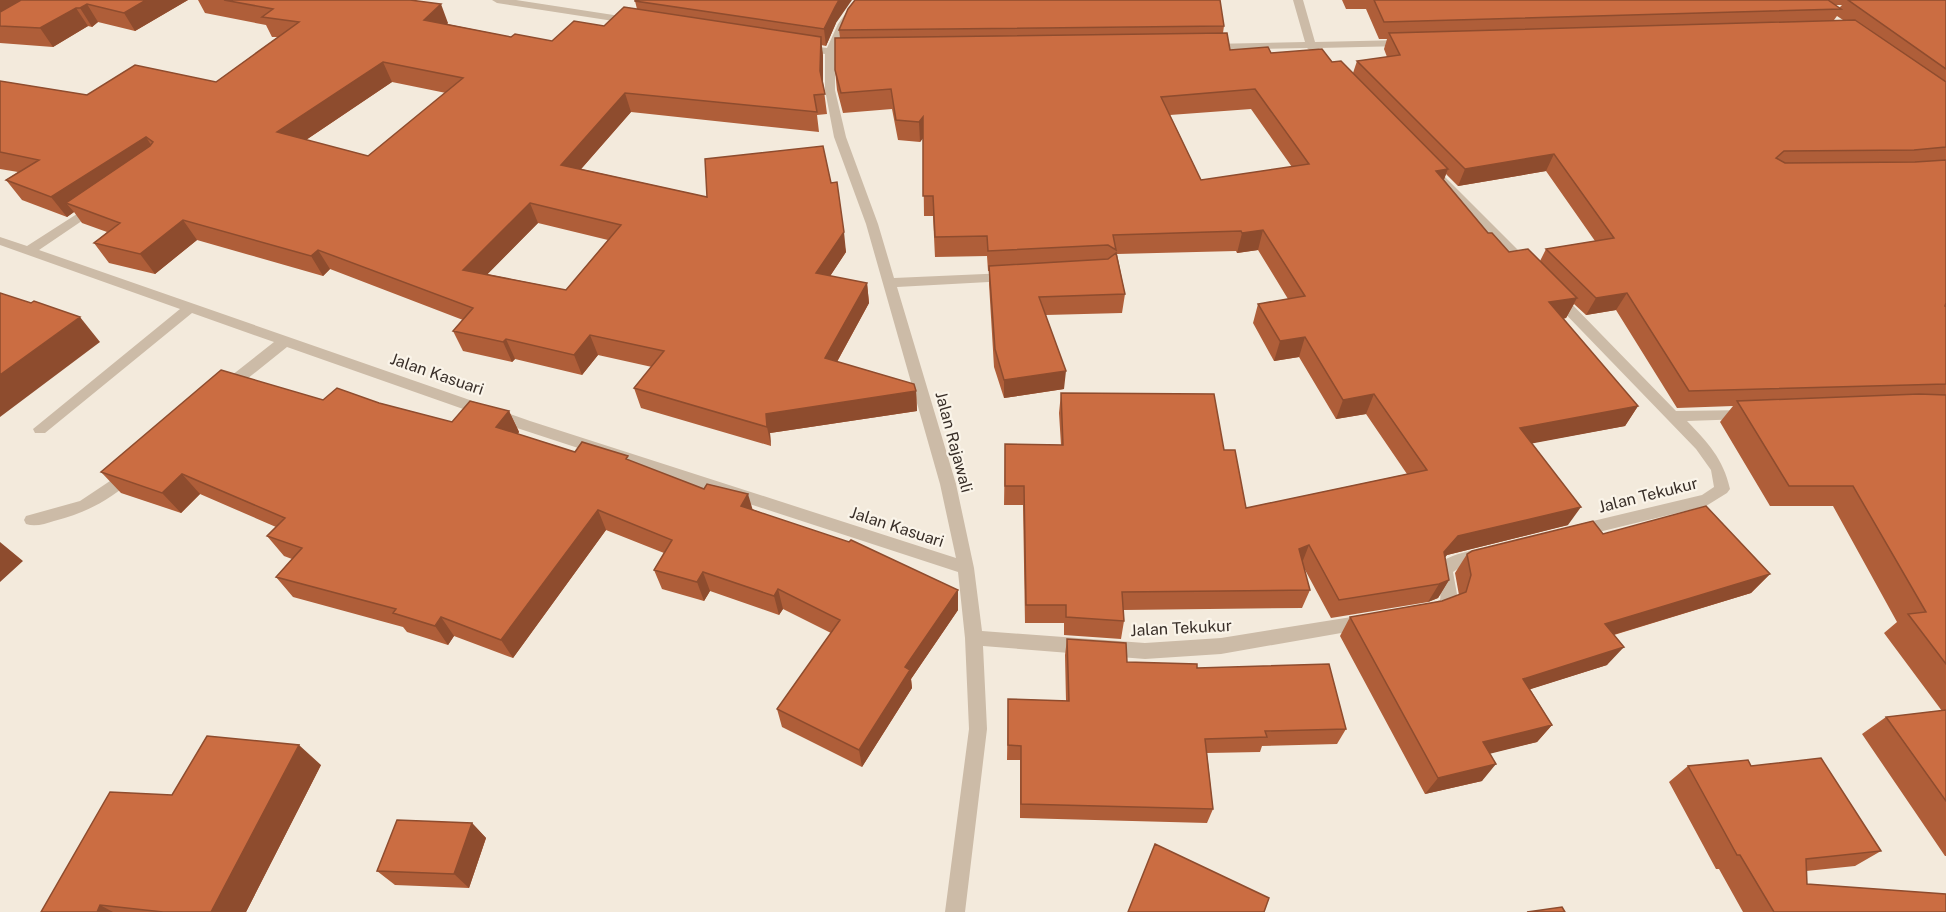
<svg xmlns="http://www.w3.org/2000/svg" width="1946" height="912" viewBox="0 0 1946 912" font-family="'Public Sans',sans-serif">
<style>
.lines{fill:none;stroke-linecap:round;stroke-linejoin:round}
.minor{fill:#ccbba7;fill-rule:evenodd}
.wall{fill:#af5e39;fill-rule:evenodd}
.shaded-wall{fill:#8e4c2e}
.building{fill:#cb6d42;stroke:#8e4c2e;stroke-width:1.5;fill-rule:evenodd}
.labels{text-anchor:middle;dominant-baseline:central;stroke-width:4.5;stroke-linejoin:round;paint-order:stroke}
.street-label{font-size:16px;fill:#382e28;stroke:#faf4e9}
</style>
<rect width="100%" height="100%" fill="#f3eadc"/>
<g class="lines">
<path class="minor" d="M492,0H516L633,18L638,21L633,24L497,3Z
M855,0H865L848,24L837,49H855L860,52L855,55H835V90L846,137L878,224L894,278L1007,273L1013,277L1007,281L897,287L956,484L974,568L982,631L1145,643L1221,638L1364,615L1370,617L1372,622L1370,627L1364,629L1221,654L1145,659L983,646L987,729L965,912H945L969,729L965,638L958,572L520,429L287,347L232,391H222L220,387L222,383L274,342L192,313L45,433H35L33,429L180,309L0,245V237L27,246L94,203L98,204V210L39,250L530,421L956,558L940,484L866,224L834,137L825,90V54L802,51L797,48L802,45L827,48L838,24Z
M1293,0H1303L1315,42L1404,40L1409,43L1404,46L1319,48L1333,63L1328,66L1307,48L1209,50L1204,47L1209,44L1305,42Z
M1439,173L1443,175L1530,262L1531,265L1530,268H1520L1435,179V175Z
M1557,293L1562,294L1676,411L1750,410L1752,414L1750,418L1745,419L1687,421C1708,443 1723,458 1730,489L1727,493L1706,506L1578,537L1572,536L1570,531L1572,526L1702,495L1714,487L1711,470L1696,449L1552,300L1550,297L1552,294Z
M131,467L136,469L139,473L136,477C111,499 87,513 54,521C45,524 35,527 26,524L24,520L26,516L80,501Z
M1482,548L1488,550L1490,555L1488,560L1459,568L1453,572L1457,594L1453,609L1435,616L1429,614L1427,609L1429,604L1440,600C1442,589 1435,581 1436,571C1437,556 1471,551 1482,548Z"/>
</g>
<path class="wall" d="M0,0H188L135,31L98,22L92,27L88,26L53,47L0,43Z
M198,0H410L448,23L447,24L511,37L552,41L604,26L637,9L635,1L836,23L826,46L821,45L823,56V83L827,114L817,115L819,132L631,112L581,169L707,197L831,183L846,252L830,276L867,283L869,303L837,362L916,391L917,411L770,433L771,446L641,408L634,388L652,367L598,355L582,375L515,359L512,362L463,351L453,331L463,320L330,269L323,276L197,240L155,274L109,263L94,243L107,232L82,223L74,212L67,217L22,200L6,180L18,172L0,169V81L87,95L216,82L278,37H272L266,25L205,13ZM392,82L446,93L368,156L306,140ZM538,223L608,240L566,290L487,274Z
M1342,0H1946V856H1945L1862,734L1886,717L1942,711L1884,633L1897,622L1833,506H1770L1720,422L1733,406L1677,408L1616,310L1586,315L1574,304L1566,318L1563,319L1638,406L1625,426L1531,443L1568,525L1447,555L1445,557L1449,580L1438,598L1428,602L1331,618L1304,568L1310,590L1302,608L1123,610L1124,621L1121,639L1064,635V623H1025L1023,505H1004L1005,444L1061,445L1059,413L1061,393L1224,450L1246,508L1407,474L1366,414L1336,419L1299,357L1274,361L1253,323L1258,304L1288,299L1258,250L1237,253L1236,251L1117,254L1125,294L1122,313L1046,315L1064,389L1004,398L994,367L989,284V271H988L987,256L935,257L933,216H924L923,138L920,142L898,140L892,109L843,113L837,90L835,70L840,38L839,30L1224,26L1223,33L1230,50L1271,53L1332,62L1353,73L1357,61L1387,57L1384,49L1387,39H1379L1366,9H1346ZM1835,5H1842L1839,8ZM1837,16L1843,20H1834ZM1251,109L1292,167L1201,180L1170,115ZM1546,171L1595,241L1546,249L1540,261L1509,252L1488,233L1444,180L1446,174L1458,186Z
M323,400L379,403L452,422L509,411L519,432L518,434L575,452L630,461L958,590V610L911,679L912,688L862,767L782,727L777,709L831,633L783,609L779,615L710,591L704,601L662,589L654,570L664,553L606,530L513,658L454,636L448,645L407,632L403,627L293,597L276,577L292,559L284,556L267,536L276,527L200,494L181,513L121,493L101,472Z
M1603,534L1770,574L1751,593L1614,635L1607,665L1530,689L1552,725L1537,742L1490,753L1482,781L1425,794L1340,636L1350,617L1442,601L1459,595L1455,573L1467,554Z
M1067,639L1127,662L1197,668L1346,729L1337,744L1262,746L1260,752L1207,753L1213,809L1207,823L1020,818V760H1007L1008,699L1066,701L1065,655Z
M321,765L246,912H41L172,795Z
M1688,766H1751L1881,851L1855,866L1806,871L1807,884L1946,912H1743L1719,869H1716L1669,782Z
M472,823L486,838L469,888L395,885L377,871Z"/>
<path class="shaded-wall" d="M0,0H43L0,26Z
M146,0H188L135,31L124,13Z
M839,0H852L836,23L826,46L824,29L835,7Z
M87,4L98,22L92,27L80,8Z
M441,4L448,23L432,39L424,20Z
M76,8L88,26L53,47L40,28Z
M821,37L823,56V90L820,71Z
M383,62L392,82L288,152L277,132Z
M625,93L631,112L568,184L561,165Z
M923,117L924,137L920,142L919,122Z
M146,137L159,157L66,203L74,212L67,217L51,197Z
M1554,154L1546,171L1458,186L1465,169Z
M1448,169L1440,189L1436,171Z
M530,203L538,223L472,290L463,270Z
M183,220L197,240L155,274L140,254Z
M1263,230L1258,250L1237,253L1242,233Z
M844,232L846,252L819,293L816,273Z
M318,250L330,269L323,276L311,256Z
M867,283L869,303L828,378L825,358Z
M1627,293L1616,310L1586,315L1596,298Z
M1577,298L1566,318L1539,322L1549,302Z
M80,317L100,342L0,417V375Z
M590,335L598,355L582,375L574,355Z
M1305,337L1299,357L1274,361L1280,341Z
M506,339L515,359L512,362L503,342Z
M1066,371L1064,389L1004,398V380Z
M916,391L917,411L770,433L771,446L767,427L766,414Z
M1374,394L1366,414L1336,419L1343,400Z
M1638,406L1625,426L1508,448L1520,428Z
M509,411L519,432L507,448L496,427Z
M182,474L200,494L181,513L162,493Z
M748,494L754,514L741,506Z
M1581,507L1568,525L1447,555L1434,570L1444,552L1458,536Z
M598,510L606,530L513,658L501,640Z
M0,542L23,561L0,582Z
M1309,545L1302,563L1299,549Z
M703,572L710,591L704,601L697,582Z
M1770,574L1751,593L1589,642L1605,624Z
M1449,580L1438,598L1428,602L1439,584Z
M778,589L783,609L779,615L774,596Z
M958,590V610L911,679L912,688L862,767L859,750L905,667Z
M441,617L454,636L448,645L435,626Z
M1624,647L1607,665L1509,696L1523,679Z
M1552,725L1537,742L1469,759L1483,742Z
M299,745L321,765L246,912H211Z
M1496,764L1482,781L1425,794L1438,778Z
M472,823L486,838L469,888L454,874Z
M100,905L113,912H97Z"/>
<path class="building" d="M21,0H146L124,13L87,4L80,8H76L40,28L0,26V12Z
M224,0H410L441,4L424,20L511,37L515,34L552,41L574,21L604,26L624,7L821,37L820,71L825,94L814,95L817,112L625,93L561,165L707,197L705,159L823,146L831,183L837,182L844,232L816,273L867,283L825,358L914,384L916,391L766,414L767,427L634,388L664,351L590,335L574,355L506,339L503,342L453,331L473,308L318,250L311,256L183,220L140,254L94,243L120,223L66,203L150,146L153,142L146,137L51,197L6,180L39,160L0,152V81L87,95L135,65L216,82L299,22L262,17L273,9ZM383,62L463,78L368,156L277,132ZM530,203L621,225L566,290L463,270Z
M635,0H839L835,7L824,29L635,1Z
M855,0H1220L1224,26L839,30L848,9Z
M1374,0H1828L1841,9L1384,22Z
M1848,0H1946V69Z
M1855,20L1946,82V147L1914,150L1784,151L1776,158L1785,163L1915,162L1946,160V303L1945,306L1946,307V384L1689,391L1627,293L1596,298L1546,249L1614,238L1554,154L1465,169L1357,61L1400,55L1389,33Z
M1227,33L1230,50L1268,47L1271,53L1322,49L1332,62L1341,61L1448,169L1436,171L1488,233H1492L1509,252L1528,249L1577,298L1549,302L1638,406L1520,428L1581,507L1458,536L1444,552L1449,580L1439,584L1339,600L1309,545L1299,549L1310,590L1122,592L1124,621L1066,617V605H1026L1024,486H1005V444L1063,445L1061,393L1214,394L1224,450H1235L1246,508L1427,470L1374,394L1343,400L1305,337L1280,341L1258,304L1305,296L1263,230L1242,233L1241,231L1113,235L1116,250L1108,245L988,251L987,236L935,237L933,196H923V117L919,122L896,120L891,89L841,93L835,70V38ZM1255,89L1309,164L1201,180L1161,97Z
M1116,253L1125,294L1039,297L1066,371L1004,380L995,349L989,266L1108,259Z
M0,293L31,303L34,301L80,317L0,375Z
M221,370L323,400L337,388L379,403L452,422L470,401L509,411L496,427L575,452L582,442L628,456L626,459L704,489L707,484L748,494L741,506L849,542L851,540L958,590L905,667L910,670L859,750L777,709L840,620L778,589L774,596L703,572L697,582L654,570L672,540L598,510L501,640L441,617L435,626L393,613L396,609L276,577L302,548L267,536L285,518L182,474L162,493L101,472Z
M1919,394L1946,395V664L1908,614L1926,612L1853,486H1789L1737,401Z
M1706,506L1770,574L1605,624L1624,647L1523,679L1552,725L1483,742L1496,764L1438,778L1350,617L1442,601L1466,592L1471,575L1467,554L1472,551L1593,521L1603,534Z
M1067,639L1126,643L1127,662L1197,664V668L1329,664L1346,729L1265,731L1267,737L1205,739L1213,809L1021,804V746L1008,745V699L1069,701Z
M1946,710V801L1886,717Z
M207,736L299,745L211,912H163L100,905L97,912H41L110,792L172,795Z
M1821,758L1881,851L1806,859L1807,884L1946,894V912H1774L1740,855H1737L1688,766L1748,760L1751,766Z
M397,820L472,823L454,874L377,871Z
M1155,844L1269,898L1264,912H1128Z
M1562,907L1565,912H1527Z"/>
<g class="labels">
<g class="street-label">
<text transform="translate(437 374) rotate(19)">Jalan Kasuari</text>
<text transform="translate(954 442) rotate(75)">Jalan Rajawali</text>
<text transform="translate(1648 495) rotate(-14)">Jalan Tekukur</text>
<text transform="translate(897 527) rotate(18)">Jalan Kasuari</text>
<text transform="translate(1181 628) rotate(-3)">Jalan Tekukur</text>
</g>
</g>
</svg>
